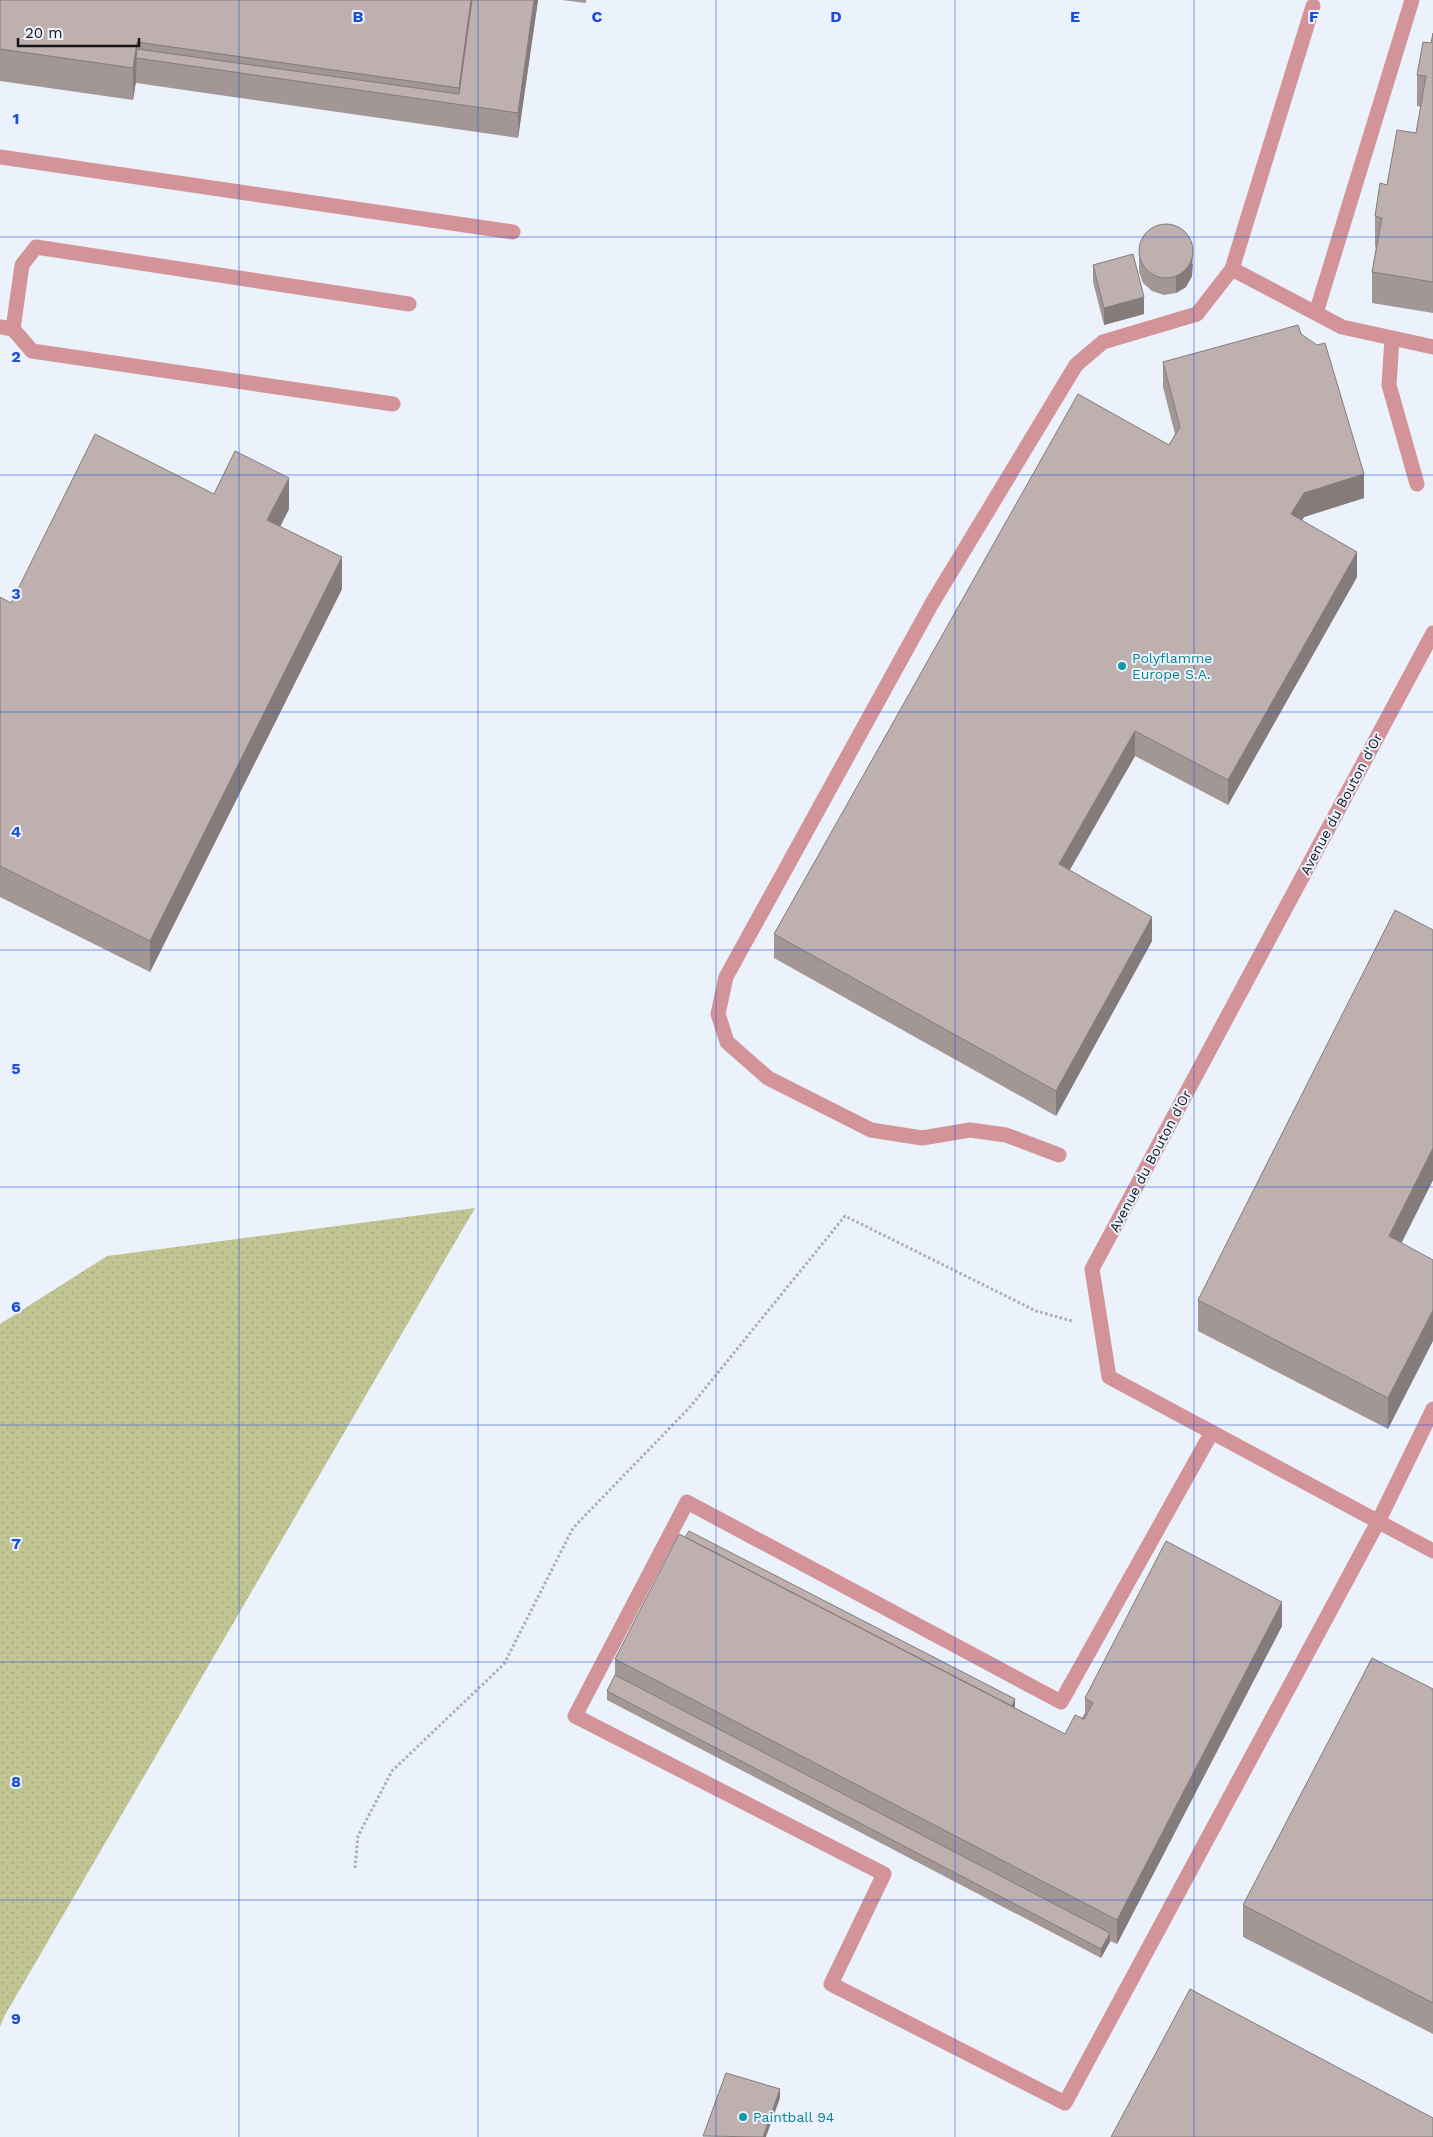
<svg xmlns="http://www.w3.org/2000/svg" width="1433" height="2137" viewBox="0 0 1433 2137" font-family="'Work Sans',sans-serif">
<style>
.grass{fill:url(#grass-dots)}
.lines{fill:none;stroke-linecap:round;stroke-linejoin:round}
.path{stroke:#aaafb7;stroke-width:3;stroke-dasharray:2.5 2.5;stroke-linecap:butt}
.lane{stroke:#d29499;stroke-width:15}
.street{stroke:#d29499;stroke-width:15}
.wall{fill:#a39796}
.shaded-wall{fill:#847b7a}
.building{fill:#bdb0ae;stroke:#847b7a}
.grid{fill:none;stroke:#1d4ed8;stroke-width:1;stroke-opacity:0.55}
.culture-dot{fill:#0f9aa8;stroke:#ebf2fc;stroke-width:2}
.labels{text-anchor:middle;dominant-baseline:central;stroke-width:4;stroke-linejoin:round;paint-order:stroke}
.culture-label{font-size:14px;fill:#0d838f;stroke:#ebf2fc;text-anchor:start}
.street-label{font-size:14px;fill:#14161a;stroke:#ebf2fc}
.grid-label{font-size:16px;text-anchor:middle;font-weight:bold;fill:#1d4ed8;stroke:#ebf2fc;stroke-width:4;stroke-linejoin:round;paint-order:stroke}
</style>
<defs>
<pattern id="grass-dots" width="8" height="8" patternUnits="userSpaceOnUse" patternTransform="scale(1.25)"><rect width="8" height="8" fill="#c1c594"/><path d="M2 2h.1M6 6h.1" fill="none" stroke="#a5a87f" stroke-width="1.8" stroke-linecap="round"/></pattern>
</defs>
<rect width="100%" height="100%" fill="#ebf2fc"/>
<path class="grass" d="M475,1208L5,2015L0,2027V1324L107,1256Z"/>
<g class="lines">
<path class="path" d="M355,1868L358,1836L392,1771L504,1664L573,1528L690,1407L845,1216L1036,1311L1072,1321"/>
<path class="lane" d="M1313,6L1232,269L1342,327L1433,347
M0,157L513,232
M1316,313L1412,0
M0,327L13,329L32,351L393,404
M13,329L22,265L36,247L409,304
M1392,338L1389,385L1417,484
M1059,1155L1006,1135L970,1130L922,1138L871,1130L768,1078L727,1042L718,1014L726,977L931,605L1076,365L1103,342L1197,314L1232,269
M1212,1432L1061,1702L687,1502L575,1716L884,1874L831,1984L1065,2103L1378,1522L1433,1409"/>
<path class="street" d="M1433,633L1092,1269L1109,1377L1433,1551"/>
</g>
<path class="wall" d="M0,0H538L518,138L136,83V81L133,100L0,81Z
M562,0H586V3Z
M1433,33V313L1372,303V272L1376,248L1375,247V216L1387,185L1416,133L1421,107L1417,106V75L1431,43Z
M1139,255L1193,264L1192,276L1186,287L1176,293L1164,295L1152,291L1143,283L1139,272Z
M1093,265L1144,314L1104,325L1093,282Z
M1163,362L1364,498L1304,517L1302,520L1357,577L1228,805L1135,756L1070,870L1152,941L1056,1116L774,958V934L1169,445L1175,434L1163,387Z
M214,494L289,509L280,527L342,589L150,972L0,897V597L11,603Z
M1433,930V1180L1401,1243L1388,1429L1198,1331V1300Z
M685,1537L1065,1734L1082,1719L1085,1714V1698L1282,1626L1117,1944L1110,1941L1101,1958L607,1700V1691L615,1675V1659Z
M1433,1689V2034L1243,1937V1905Z"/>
<path class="shaded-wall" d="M471,0H476L459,105V88Z
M534,0H538L518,138V113Z
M137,42L136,81L133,100V68Z
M1193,247L1192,276L1186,287L1176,293V277Z
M1144,297V314L1104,325V308Z
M1364,474V498L1304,517L1291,538V514L1304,493Z
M289,478V509L267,552V520Z
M1357,552V577L1228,805V780Z
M342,557V589L150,972V941Z
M1135,731V756L1059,888V864Z
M1152,917V941L1056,1116V1091Z
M1433,1148V1180L1389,1268V1236Z
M1433,1310V1341L1388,1429V1398Z
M1282,1602V1626L1117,1944V1920Z
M1015,1699V1707L1006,1718Z
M1110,1933V1942L1101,1958V1949Z
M780,2089V2098L766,2137H763Z"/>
<path class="building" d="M0,0H471L459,88L137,42L133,68L0,49Z
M472,0H534L518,113L136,58L137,49L459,94Z
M1433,33V282L1372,272L1382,218L1375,216L1380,183L1387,185L1397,130L1416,133L1426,76L1417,75L1423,42L1431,43Z
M1139 251a27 27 0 1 1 54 0a27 27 0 1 1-54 0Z
M1133,254L1144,297L1104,308L1093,265Z
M1298,325L1301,334L1317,345L1325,343L1364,474L1304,493L1291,514L1357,552L1228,780L1135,731L1059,864L1152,917L1056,1091L774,934L1078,394L1169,445L1180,427L1163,362Z
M95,434L214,494L235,451L289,478L267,520L342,557L150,941L0,866V597L11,603Z
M1395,910L1433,930V1148L1389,1236L1433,1260V1310L1388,1398L1198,1300Z
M689,1531L1015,1699L1012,1706L685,1537Z
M679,1534L1065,1734L1075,1715L1084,1719L1093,1703L1085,1698L1166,1541L1282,1602L1117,1920L615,1659Z
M1372,1658L1433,1689V2003L1243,1905Z
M615,1675L1110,1933L1101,1949L607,1691Z
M1085,1714L1086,1715L1084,1719H1082Z
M1190,1989L1433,2118V2137H1111Z
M726,2073L780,2089L763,2137L703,2136Z"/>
<path class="grid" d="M239,0V2137M478,0V2137M716,0V2137M955,0V2137M1194,0V2137M0,237H1433M0,475H1433M0,712H1433M0,950H1433M0,1187H1433M0,1425H1433M0,1662H1433M0,1900H1433"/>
<g class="culture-dot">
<circle cx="1122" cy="666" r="5"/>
<circle cx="743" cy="2117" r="5"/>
</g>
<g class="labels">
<g class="culture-label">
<text x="1132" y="658">Polyflamme<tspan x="1132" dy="16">Europe S.A.</tspan></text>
<text x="753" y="2117">Paintball 94</text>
</g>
<g class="street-label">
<text transform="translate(1341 804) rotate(-62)">Avenue du Bouton d'Or</text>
<text transform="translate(1150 1161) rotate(-62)">Avenue du Bouton d'Or</text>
</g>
</g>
<g class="grid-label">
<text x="358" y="22">B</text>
<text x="597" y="22">C</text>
<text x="836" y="22">D</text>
<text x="1075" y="22">E</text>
<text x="1314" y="22">F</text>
<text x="16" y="124">1</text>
<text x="16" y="362">2</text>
<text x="16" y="599">3</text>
<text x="16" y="837">4</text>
<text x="16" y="1074">5</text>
<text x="16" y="1312">6</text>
<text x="16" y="1549">7</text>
<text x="16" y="1787">8</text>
<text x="16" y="2024">9</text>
</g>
<path d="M18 38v8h121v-8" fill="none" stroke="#14161a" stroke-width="2.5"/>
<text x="25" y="38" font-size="15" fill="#14161a" stroke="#ebf2fc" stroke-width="4" paint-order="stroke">20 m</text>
</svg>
